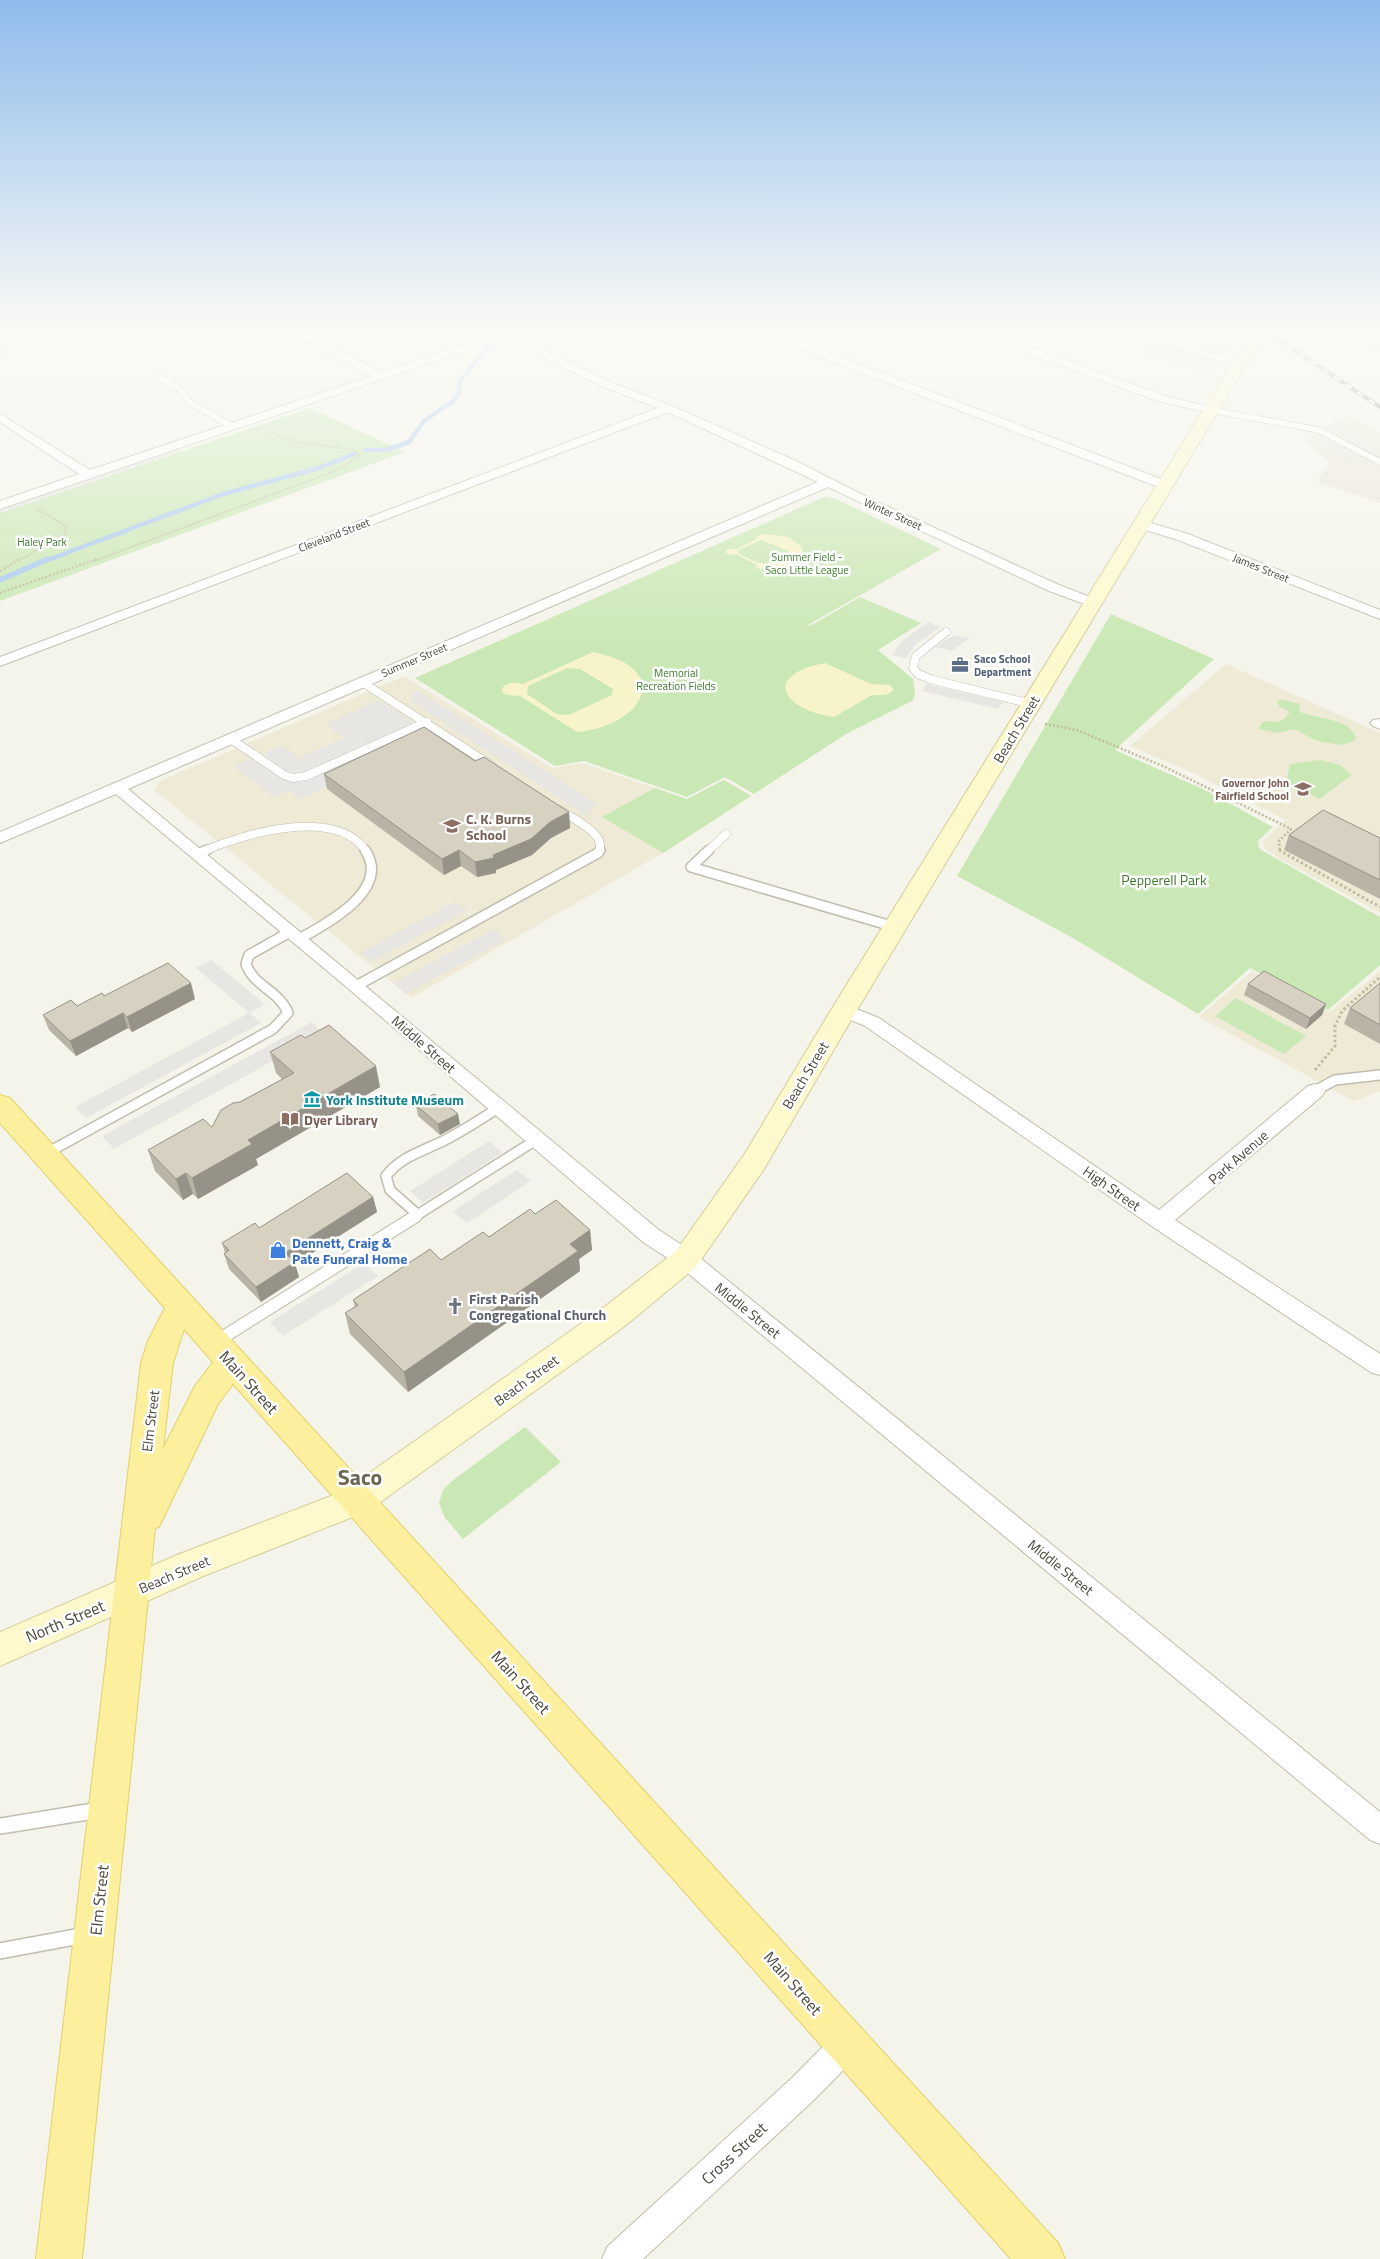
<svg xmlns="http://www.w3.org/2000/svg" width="1380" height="2259" viewBox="0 0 1380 2259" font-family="'Titillium Web',sans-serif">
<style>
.residential{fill:#e9e6d9}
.education{fill:#eeead6}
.green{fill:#cae8b5}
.sand{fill:#f7f4c9;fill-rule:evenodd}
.parking{fill:#e7e6e2}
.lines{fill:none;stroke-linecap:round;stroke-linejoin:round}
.stream-far1{stroke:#aac9ef;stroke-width:4.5}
.stream{stroke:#aac9ef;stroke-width:5.5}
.lane-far4-casing{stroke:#c1bdae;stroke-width:7}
.lane-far3-casing{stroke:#c1bdae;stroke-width:9}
.lane-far2-casing{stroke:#c1bdae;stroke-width:12}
.lane-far1-casing{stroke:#c1bdae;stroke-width:14}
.lane-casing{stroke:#c1bdae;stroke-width:18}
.street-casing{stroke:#c1bdae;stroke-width:2}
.secondary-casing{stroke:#d4cd9c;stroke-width:2}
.primary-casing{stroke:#e2d06c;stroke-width:2}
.path-far2{stroke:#c2bb9f;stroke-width:2;stroke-dasharray:1 1;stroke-linecap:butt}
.path-far1{stroke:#c2bb9f;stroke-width:2.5;stroke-dasharray:2 2;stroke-linecap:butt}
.path{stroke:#c2bb9f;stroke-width:3;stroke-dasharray:2.5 2.5;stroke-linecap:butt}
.lane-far4{stroke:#fff;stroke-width:5.5}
.lane-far3{stroke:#fff;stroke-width:8}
.lane-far2{stroke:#fff;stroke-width:9}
.lane-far1{stroke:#fff;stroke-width:12}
.lane{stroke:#fff;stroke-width:15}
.street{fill:#fff;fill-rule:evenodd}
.secondary{fill:#fdf9cd;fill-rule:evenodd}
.primary{fill:#fcef9d;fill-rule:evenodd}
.rail-casing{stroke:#999;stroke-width:4}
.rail{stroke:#fff;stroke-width:2.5;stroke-dasharray:7;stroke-linecap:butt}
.wall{fill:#b9b4a6}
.shaded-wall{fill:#969287}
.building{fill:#d7d1c1;stroke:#969287}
.labels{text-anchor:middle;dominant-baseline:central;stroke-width:5;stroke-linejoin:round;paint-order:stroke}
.far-street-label{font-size:11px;fill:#494539;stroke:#fff}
.far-park-label{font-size:11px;fill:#3e7b2c;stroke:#fff}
.far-service-label{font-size:11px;font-weight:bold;fill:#4e5e75;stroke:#fff;text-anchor:start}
.far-education-label{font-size:11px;font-weight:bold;fill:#785e54;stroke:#fff;text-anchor:end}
.street-label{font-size:14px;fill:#494539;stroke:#fff}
.education-label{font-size:14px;font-weight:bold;fill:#785e54;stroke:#fff;text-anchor:start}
.park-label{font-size:14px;fill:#3e7b2c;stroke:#fff}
.culture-label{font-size:14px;font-weight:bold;fill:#0d838f;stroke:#fff;text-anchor:start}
.shop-label{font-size:14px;font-weight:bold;fill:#366cbe;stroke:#fff;text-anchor:start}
.worship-label{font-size:14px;font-weight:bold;fill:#5b616d;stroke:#fff;text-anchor:start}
.near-street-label{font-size:16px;fill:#494539;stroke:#fff}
.near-district-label{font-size:22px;font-weight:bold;fill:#6c6550;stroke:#fff}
</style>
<rect width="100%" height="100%" fill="#f5f4eb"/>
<path class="residential" d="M1080,330H1185L1229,345L1211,373L1186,368Z
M0,335L27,348L0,356Z
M1346,416L1380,433V503L1317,482L1329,462L1304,441Z"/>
<path class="education" d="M1226,664L1380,733V913L1278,858L1265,849L1263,840L1286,820L1193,773L1130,746Z
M404,676L552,768L582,763L687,799L724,780L751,796L663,853L411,998L154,790L160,781Z
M1252,971L1329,1012L1380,971V1091L1354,1101L1199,1017Z"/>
<path class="green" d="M310,408L405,452L0,601V513Z
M824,497L834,498L941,549L808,625L810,626L860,597L921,623L878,650L913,679L915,696L912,701L846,734L754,794L725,777L687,797L584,761L555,766L415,678Z
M1111,614L1214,659L1115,750L1203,789L1273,827L1258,841L1259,848L1263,851L1380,917V965L1328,1010L1250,968L1198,1014L1073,938L957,876Z
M1282,699L1299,704L1300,712C1317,719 1350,718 1356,738L1354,741L1341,745L1317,741L1294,729L1278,733L1259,729L1262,722C1277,719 1279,727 1290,712L1280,707L1277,702Z
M1321,760L1340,765L1352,775L1319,799C1309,792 1296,792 1286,783L1290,764Z
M724,780L751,796L663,853L602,817L655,788L687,799Z
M1236,998L1306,1036L1284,1054L1215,1016Z
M525,1427L561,1462L463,1539L445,1518L439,1503L443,1490L452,1481Z"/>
<path class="sand" d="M765,534L788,537L802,547L803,556C794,568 769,575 755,567L757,565L736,554L729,555L725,552L728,549H736L757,539L755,537ZM761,540L789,551V554C763,566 764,567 738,553V550Z
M593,652C677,669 642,726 577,732L520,696L507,695L502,692L503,687C508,682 516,682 523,684ZM567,668L580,669L613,689L612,695L569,715L557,714L527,694L528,686Z
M825,663L871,684L890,685L894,690L886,695H872L834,717C783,710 761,675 825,663Z"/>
<path class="parking" d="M1351,432L1366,444L1380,451V456L1358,446L1343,434Z
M1326,436L1342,448L1357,458L1347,460L1316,437Z
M179,450L182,451L0,513V510Z
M928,622L940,627L915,645L906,658L892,655L902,641Z
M954,635L970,638L952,651L935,647Z
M927,684L1003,702L998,709L922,691Z
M417,690L596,803L587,816L409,700Z
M379,700L436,736L301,799L290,791L275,797L234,766L282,745L299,758L345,738L326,724Z
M455,902L467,910L371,962L360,953Z
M494,929L507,939L406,994L394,983Z
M211,960L265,1004L250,1013L261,1023L86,1118L75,1107L249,1013L196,968Z
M312,1022L323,1033L114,1149L102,1136Z
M489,1141L502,1153L423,1203L410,1191Z
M517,1170L531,1181L467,1223L453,1211Z
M364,1263L378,1276L283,1336L270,1322Z"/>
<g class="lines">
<path class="stream-far1" d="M365,450H386L409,442L424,421L452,402L459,392V382L488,347
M45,561L223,494L319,468L354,454"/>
<path class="stream" d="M0,580L48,559"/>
<g class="lane-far4-casing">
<path id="lane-far4" d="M1131,330L1212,356L1240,362
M156,375L179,388L189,402L233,427
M1210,410L1319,430L1380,462"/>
</g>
<g class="lane-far3-casing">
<path id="lane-far3" d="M946,632L916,656L913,668L918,674L933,680L1032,704
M362,682L491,765
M231,739L284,775L293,778L306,776L427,722
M558,809C571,818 607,833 599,851
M204,851C243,834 336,806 366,851
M708,851L726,834"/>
</g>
<g class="lane-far2-casing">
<path id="lane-far2" d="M709,850L691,867L895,927
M197,854L207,850
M299,939C326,924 392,890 365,850
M356,986L598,853L600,850
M1315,1091L1335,1080L1380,1075
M45,1154L273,1029L288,1013C280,991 253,986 246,964L249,955L290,932
M417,1214L390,1190L386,1176C401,1156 424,1151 445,1140C463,1131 481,1119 498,1108
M414,1217L536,1140"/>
</g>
<g class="lane-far1-casing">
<path id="lane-far1" d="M217,1341L416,1216"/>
</g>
<g class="lane-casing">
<path id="lane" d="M0,1826L100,1810
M0,1951L86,1935"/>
</g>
<g class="street-casing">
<path id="street" d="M284,330H297L382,372L494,334L489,330H515L516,332L513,335L612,383L672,406L794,460L863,495L1059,585L1098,600L1100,603L1093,607L1049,591L828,487L128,789L659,1230L694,1253L1380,1812V1844L1370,1840L678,1265L643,1242L350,990L116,794L0,843V832L818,482L668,412L0,666V657L658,408L604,387L503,338L0,509V501L79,474L0,422V414L90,470L372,376Z
M755,330H769L1169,482L1171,485L1169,488H1161L756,332Z
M968,330H982L1165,396L1214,408L1216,410L1210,413L1158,401L969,332Z
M1141,520L1188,534L1380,610V619L1178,540L1136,527L1135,524L1136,521Z
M1380,719V729L1373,726L1370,723L1373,720Z
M844,1004L879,1018L1159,1210L1308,1086L1315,1084L1322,1086L1325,1091L1322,1096L1175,1220L1380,1354V1375L1372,1373L1153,1227L865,1026L837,1014L835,1010L837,1006Z
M847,2029L858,2033L862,2044L858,2055L815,2099L643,2259H602L607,2247L793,2077L836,2033Z"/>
</g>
<g class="secondary-casing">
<path id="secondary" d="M1253,330H1267L857,1010L764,1169L696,1267L625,1326L368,1511L201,1577L0,1666V1632L177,1555L344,1491L603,1308L676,1251L744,1155L831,1010Z"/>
</g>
<g class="primary-casing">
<path id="primary" d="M0,1095L10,1098L1058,2243L1065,2259H1011L233,1384L218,1404L159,1527L155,1528L82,2259H36L141,1363L148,1341L165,1308L0,1123ZM184,1329L213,1362L195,1386L163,1449L173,1363Z"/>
</g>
<path class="path-far2" d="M1318,330L1380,348
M18,561L65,534L66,526L37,509
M94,561L338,470L360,455L353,450L297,442L267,431"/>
<path class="path-far1" d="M0,571L20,559
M0,593L97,559
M1045,724L1077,730L1165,767L1291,829L1279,841L1280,851"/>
<path class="path" d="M1279,850L1380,907
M1315,1070L1335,1046V1026L1342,1011L1380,977"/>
<use href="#lane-far4" class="lane-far4"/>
<use href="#lane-far3" class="lane-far3"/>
<use href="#lane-far2" class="lane-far2"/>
<use href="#lane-far1" class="lane-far1"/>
<use href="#lane" class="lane"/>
<use href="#street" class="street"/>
<use href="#secondary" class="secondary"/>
<use href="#primary" class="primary"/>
<g class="rail-casing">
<path id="rail" d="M1264,330L1380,407"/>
</g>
<use href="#rail" class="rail"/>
</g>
<path class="wall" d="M475,761L569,812L570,828L551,838L532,855L496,870V873L477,877L461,866L444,875L327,789L324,774Z
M1289,835L1380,838V899L1284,850Z
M1380,983V1044L1344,1024L1350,1008Z
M1248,984L1326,1004L1322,1015L1306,1029L1244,995Z
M104,996L195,999L132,1032L128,1028L76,1056L49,1030L43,1015L77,1006Z
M305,1038L380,1087L256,1159L258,1165L198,1199L193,1194L183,1200L155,1171L148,1150L212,1127L240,1102L282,1079L276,1073L270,1052Z
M416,1105L460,1124L440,1135L418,1116Z
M373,1197L377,1212L295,1264L299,1277L261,1302L229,1269L224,1254L225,1253L222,1243L259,1228Z
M535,1214L590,1230L592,1250L579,1259L580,1271L408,1392L350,1334L345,1313L355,1307L353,1300L441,1260L489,1237Z"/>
<path class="shaded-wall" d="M569,812L570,828L551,838L532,855L496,870V873L477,877L475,862L493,855Z
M459,850L461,866L444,875L442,859Z
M191,983L195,999L132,1032L127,1017Z
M1326,1004L1322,1015L1306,1029L1310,1018Z
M123,1013L128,1028L76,1056L70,1041Z
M376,1066L380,1087L256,1159L258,1165L198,1199L192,1178L248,1140Z
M458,1114L460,1124L440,1135L438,1124Z
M186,1173L193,1194L183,1200L176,1179Z
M373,1197L377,1212L295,1264L299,1277L261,1302L256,1287L285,1253Z
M590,1230L592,1250L579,1259L580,1271L408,1392L404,1372L570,1244Z"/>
<path class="building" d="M424,727L475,761L484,757L569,812L550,822L531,839L493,855L494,858L475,862L459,850L442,859L324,774Z
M1323,810L1380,838V880L1289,835Z
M168,963L191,983L127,1017L123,1013L70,1041L43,1015L71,1000L77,1006L102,993L104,996Z
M1264,971L1326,1004L1310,1018L1248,984Z
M1380,983V1025L1350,1008Z
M329,1025L376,1066L248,1140L252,1144L192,1178L186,1173L176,1179L148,1150L203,1119L212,1127L221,1110L233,1103L240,1102L294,1073L270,1052L301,1035L305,1038Z
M434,1094L458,1114L438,1124L416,1105Z
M347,1173L373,1197L285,1253L295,1262L256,1287L224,1254L229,1250L222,1243L255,1223L259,1228Z
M556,1200L590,1230L570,1244L578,1251L404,1372L345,1313L358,1305L353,1300L430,1249L441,1260L483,1232L489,1237L530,1209L535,1214Z"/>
<linearGradient id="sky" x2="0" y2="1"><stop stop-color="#8fbceb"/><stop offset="0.51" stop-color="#fafaf6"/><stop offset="1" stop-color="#fafaf6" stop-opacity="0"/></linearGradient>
<rect width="1380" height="646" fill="url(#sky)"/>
<defs>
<g id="office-bare" transform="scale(1.35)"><path d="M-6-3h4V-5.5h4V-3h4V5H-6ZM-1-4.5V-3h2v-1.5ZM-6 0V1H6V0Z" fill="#5c6f8a" stroke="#fff" stroke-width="2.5" paint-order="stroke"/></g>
<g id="school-bare" transform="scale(1.35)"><path d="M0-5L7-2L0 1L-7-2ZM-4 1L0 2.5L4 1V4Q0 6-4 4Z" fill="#8d6e63" stroke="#fff" stroke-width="2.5" paint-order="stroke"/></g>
<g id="museum-bare" transform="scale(1.35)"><path d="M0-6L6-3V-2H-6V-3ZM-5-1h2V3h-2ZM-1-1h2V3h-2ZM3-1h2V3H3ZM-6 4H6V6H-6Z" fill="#0f9aa8" stroke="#fff" stroke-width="2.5" paint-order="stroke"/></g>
<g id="library-bare" transform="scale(1.35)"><path d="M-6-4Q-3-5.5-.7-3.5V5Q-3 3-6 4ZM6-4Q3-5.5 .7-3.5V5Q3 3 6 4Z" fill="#8d6e63" stroke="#fff" stroke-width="2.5" paint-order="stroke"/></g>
<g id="shop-bare" transform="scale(1.35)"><path d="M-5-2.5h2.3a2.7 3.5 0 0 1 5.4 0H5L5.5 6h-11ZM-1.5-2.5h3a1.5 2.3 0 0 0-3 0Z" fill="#3f7fe0" stroke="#fff" stroke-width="2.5" paint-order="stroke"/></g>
<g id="church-bare" transform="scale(1.35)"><path d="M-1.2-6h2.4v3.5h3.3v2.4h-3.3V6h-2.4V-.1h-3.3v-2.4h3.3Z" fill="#6b7280" stroke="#fff" stroke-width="2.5" paint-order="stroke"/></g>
</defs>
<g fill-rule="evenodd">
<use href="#office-bare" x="960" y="665"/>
<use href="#school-bare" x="1303" y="789"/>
<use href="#school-bare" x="452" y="826"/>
<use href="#museum-bare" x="312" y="1099"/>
<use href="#library-bare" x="290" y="1119"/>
<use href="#shop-bare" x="278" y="1250"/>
<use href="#church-bare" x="455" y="1306"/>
</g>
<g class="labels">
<g class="far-street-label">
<text transform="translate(893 514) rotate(24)">Winter Street</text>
<text transform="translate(334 535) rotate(-21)">Cleveland Street</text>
<text transform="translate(1261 568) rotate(22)">James Street</text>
<text transform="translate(414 660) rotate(-23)">Summer Street</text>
</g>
<g class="far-park-label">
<text x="42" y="542">Haley Park</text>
<text x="807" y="557">Summer Field -<tspan x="807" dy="13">Saco Little League</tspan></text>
<text x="676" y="673">Memorial<tspan x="676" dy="13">Recreation Fields</tspan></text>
</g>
<g class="far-service-label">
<text x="974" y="659">Saco School<tspan x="974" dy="13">Department</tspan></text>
</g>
<g class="far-education-label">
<text x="1289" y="783">Governor John<tspan x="1289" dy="13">Fairfield School</tspan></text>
</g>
<g class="street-label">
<text transform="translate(1016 729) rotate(-59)">Beach Street</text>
<text transform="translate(424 1044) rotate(41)">Middle Street</text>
<text transform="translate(805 1075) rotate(-59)">Beach Street</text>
<text transform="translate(1238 1157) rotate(-41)">Park Avenue</text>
<text transform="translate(1112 1188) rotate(35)">High Street</text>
<text transform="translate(748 1310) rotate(39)">Middle Street</text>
<text transform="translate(526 1380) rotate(-36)">Beach Street</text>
<text transform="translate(150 1421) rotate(-83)">Elm Street</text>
<text transform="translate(1061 1567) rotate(39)">Middle Street</text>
<text transform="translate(174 1574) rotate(-23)">Beach Street</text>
</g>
<g class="education-label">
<text x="466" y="818">C. K. Burns<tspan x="466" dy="16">School</tspan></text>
<text x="304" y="1119">Dyer Library</text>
</g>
<g class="park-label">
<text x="1164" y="879">Pepperell Park</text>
</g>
<g class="culture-label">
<text x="326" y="1099">York Institute Museum</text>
</g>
<g class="shop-label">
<text x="292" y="1242">Dennett, Craig &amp;<tspan x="292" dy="16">Pate Funeral Home</tspan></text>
</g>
<g class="worship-label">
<text x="469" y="1298">First Parish<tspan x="469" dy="16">Congregational Church</tspan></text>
</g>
<g class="near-street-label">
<text transform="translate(249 1382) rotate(48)">Main Street</text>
<text transform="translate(65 1621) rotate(-23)">North Street</text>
<text transform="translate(521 1682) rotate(48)">Main Street</text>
<text transform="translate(99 1900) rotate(-84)">Elm Street</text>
<text transform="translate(793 1983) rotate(49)">Main Street</text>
<text transform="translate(734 2153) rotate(-43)">Cross Street</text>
</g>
<g class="near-district-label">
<text x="360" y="1477">Saco</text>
</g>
</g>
</svg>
